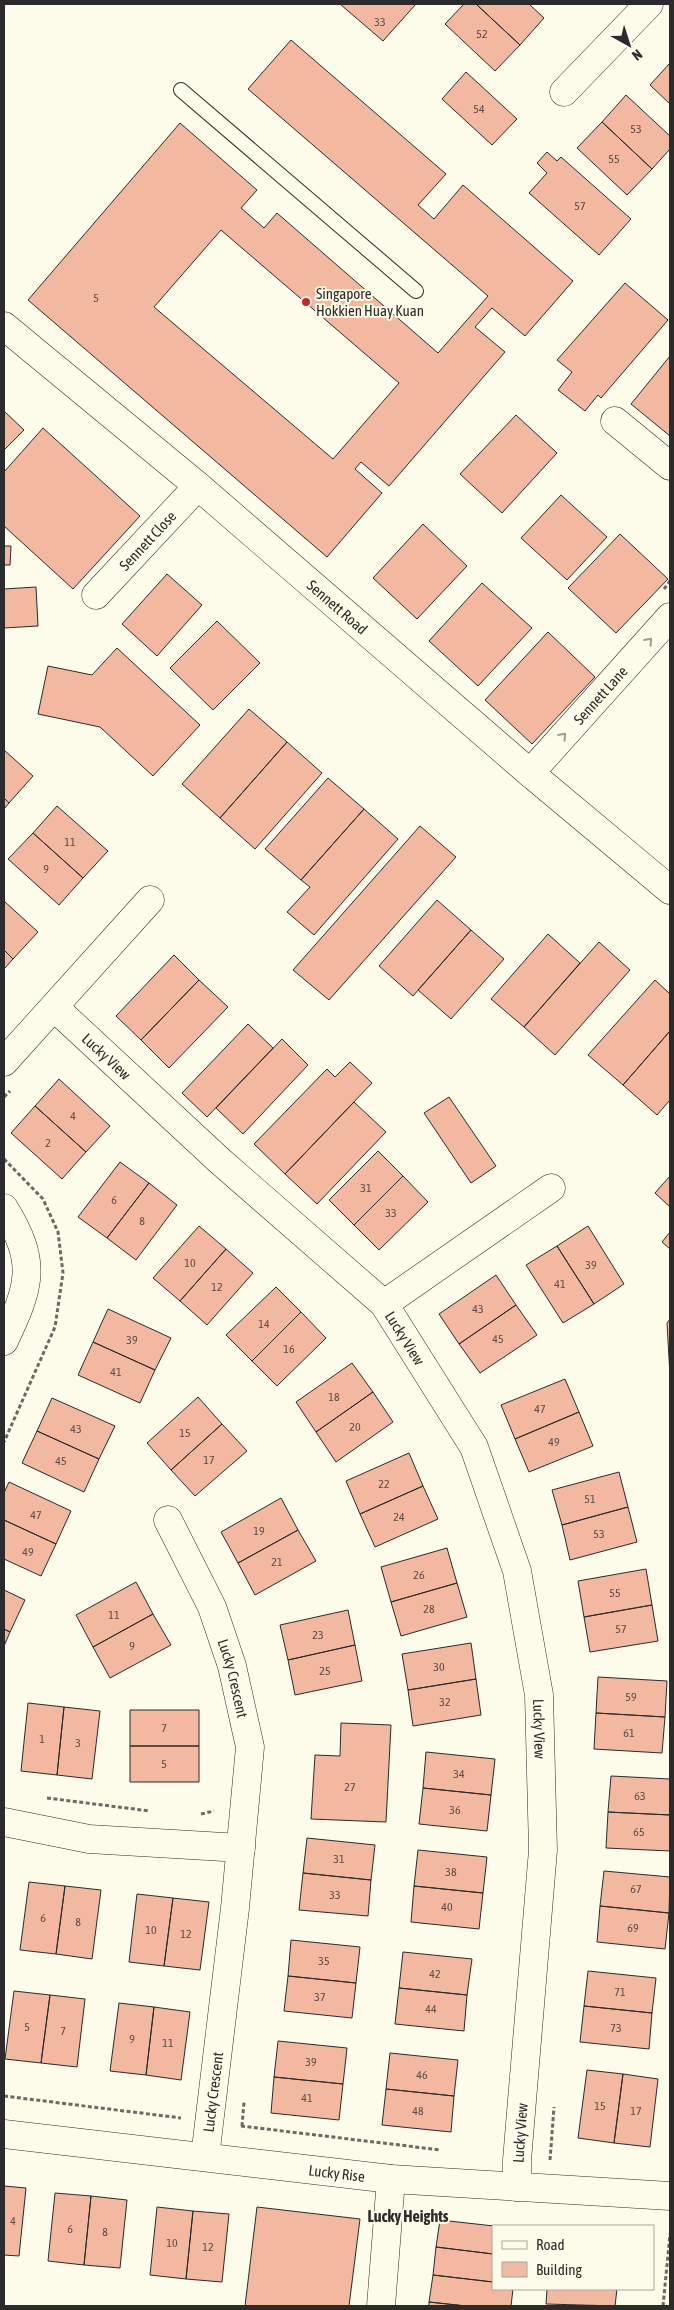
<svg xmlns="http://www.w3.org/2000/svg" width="674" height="2310" viewBox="0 0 674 2310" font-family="'Asap Condensed',sans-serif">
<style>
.building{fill:#f2b8a0;stroke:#2b2b2b;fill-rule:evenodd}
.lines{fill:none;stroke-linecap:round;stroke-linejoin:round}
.service-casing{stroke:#2b2b2b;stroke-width:16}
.minor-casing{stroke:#2b2b2b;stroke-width:29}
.path{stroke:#6a6964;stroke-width:3;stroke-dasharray:4 2.5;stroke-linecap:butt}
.service{stroke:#fdfbea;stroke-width:14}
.minor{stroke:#fdfbea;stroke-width:28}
.oneway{stroke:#9e9d94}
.poi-dot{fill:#c62828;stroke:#fdfbea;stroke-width:2}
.labels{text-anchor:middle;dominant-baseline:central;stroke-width:4;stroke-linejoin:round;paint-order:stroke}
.number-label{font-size:12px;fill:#5d4e48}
.poi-label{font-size:15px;fill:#2b2b2b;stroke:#fdfbea;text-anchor:start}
.street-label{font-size:15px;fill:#2b2b2b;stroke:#fdfbea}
.neighbourhood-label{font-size:16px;font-weight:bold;fill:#2b2b2b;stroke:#fdfbea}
</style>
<rect width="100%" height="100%" fill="#fdfbea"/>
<path class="building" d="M340,4H416L383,41Z
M464,4H476L520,45L495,71L445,24Z
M476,4H529L544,18L520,45Z
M291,40L446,174L418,205L434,219L463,185L573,281L525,336L492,308L475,327L505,352L389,486L361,462L355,469L382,493L327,557L28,300L180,123L257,190L241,208L264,228L277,213L438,353L488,296L248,89ZM221,230L399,383L333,459L154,307Z
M670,63V104L650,85Z
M466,72L517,119L492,145L442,99Z
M626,95L670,136V149L652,169L602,122Z
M602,122L652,169L627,195L577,148Z
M547,152L557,161L561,157L631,219L599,255L529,193L547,173L537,163Z
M625,283L668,320L601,398L598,395L585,411L558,390L572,372L557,360Z
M670,356V436L631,404Z
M4,411L24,430L4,450Z
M516,415L557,453L502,513L460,474Z
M43,428L140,516L73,589L4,526V472Z
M561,495L607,537L567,580L521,538Z
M423,524L467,566L417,619L373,578Z
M620,534L668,579L616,633L568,588Z
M4,546H11L10,565H4Z
M167,574L202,605L157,656L122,624Z
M482,583L532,628L478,686L429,641Z
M36,587L38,626L4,628V589Z
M217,621L260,663L213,710L170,668Z
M548,632L595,677L532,744L485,700Z
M117,648L200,725L153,776L100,727L38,714L48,666L92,675Z
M249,709L287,742L220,818L182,784Z
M287,742L322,773L255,849L220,818Z
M4,750L33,776L9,803L4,798Z
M328,778L364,809L301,880L265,849Z
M4,798L9,803L4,809Z
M57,806L108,851L83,878L33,833Z
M364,809L398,839L314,935L287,912L310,887L301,880Z
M420,826L456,857L329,1000L293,970Z
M33,833L83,878L59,905L8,859Z
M437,900L471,930L413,996L379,966Z
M4,901L38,932L13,959L4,950Z
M471,930L504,959L451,1019L418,990Z
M548,934L580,963L524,1027L491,999Z
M599,942L630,970L555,1055L524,1027Z
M4,950L13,959L4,969Z
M174,955L199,980L141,1040L116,1016Z
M199,980L228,1007L169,1068L141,1040Z
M655,980L670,994V1031L623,1085L588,1055Z
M248,1024L273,1048L207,1117L182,1093Z
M670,1031V1100L657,1115L623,1085Z
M282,1039L308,1065L243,1134L216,1108Z
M350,1062L372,1083L285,1174L254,1144L327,1069L335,1077Z
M59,1079L110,1126L86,1152L35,1106Z
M449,1097L496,1166L471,1183L424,1113Z
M354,1102L386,1132L317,1204L285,1174Z
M35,1106L86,1152L62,1179L11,1133Z
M378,1151L403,1176L354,1225L329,1200Z
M120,1162L149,1183L107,1238L78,1217Z
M403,1176L428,1202L379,1250L354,1225Z
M670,1176V1207L655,1193Z
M149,1183L177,1205L136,1260L107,1238Z
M199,1226L226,1249L180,1301L153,1278Z
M588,1226L624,1284L594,1304L557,1246Z
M670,1232V1249L662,1242Z
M557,1246L594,1304L563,1323L526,1265Z
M226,1249L253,1273L207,1325L180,1301Z
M496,1275L516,1305L459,1344L439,1314Z
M276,1287L301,1312L252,1361L226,1335Z
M516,1305L537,1335L480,1373L459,1344Z
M108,1309L171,1338L155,1370L93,1342Z
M301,1312L326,1338L277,1386L252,1361Z
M670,1319V1376L667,1323Z
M93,1342L155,1370L140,1403L78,1375Z
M352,1363L373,1392L316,1432L296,1402Z
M565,1379L579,1412L515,1439L501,1405Z
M373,1392L393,1422L336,1462L316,1432Z
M198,1397L222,1424L171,1470L147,1443Z
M52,1398L115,1426L99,1459L37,1431Z
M579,1412L593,1446L529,1472L515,1439Z
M222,1424L247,1451L195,1496L171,1470Z
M37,1431L99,1459L84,1492L22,1463Z
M409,1453L423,1486L360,1514L346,1481Z
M619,1472L628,1507L562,1525L552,1490Z
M9,1482L71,1511L56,1544L4,1520V1493Z
M423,1486L438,1519L375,1547L360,1514Z
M281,1498L298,1530L238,1563L221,1532Z
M628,1507L637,1542L570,1560L562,1525Z
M4,1520L56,1544L41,1576L4,1559Z
M298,1530L316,1561L255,1595L238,1563Z
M447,1548L457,1583L391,1602L381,1567Z
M646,1569L652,1605L584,1617L578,1581Z
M136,1582L153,1614L93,1647L76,1615Z
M457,1583L467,1617L401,1636L391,1602Z
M4,1590L25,1600L10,1632L4,1629Z
M652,1605L658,1641L590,1652L584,1617Z
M348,1610L355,1645L288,1660L280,1625Z
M153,1614L171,1645L110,1678L93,1647Z
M4,1629L10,1632L4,1646Z
M471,1643L476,1679L408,1690L402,1654Z
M355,1645L362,1681L295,1695L288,1660Z
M598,1677L667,1681L665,1717L596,1713Z
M476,1679L481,1715L413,1726L408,1690Z
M28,1703L64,1707L57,1775L21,1771Z
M64,1707L100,1711L92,1779L57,1775Z
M130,1710H199V1746H130Z
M596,1713L665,1717L662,1753L594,1749Z
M341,1723L391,1725L386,1822L311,1819L315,1755L340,1756Z
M130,1746H199V1782H130Z
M426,1752L495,1759L491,1795L423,1788Z
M611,1776L670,1779V1815L608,1812Z
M423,1788L491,1795L487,1831L419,1824Z
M608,1812L670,1815V1851L606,1848Z
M307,1838L375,1845L371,1880L303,1873Z
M418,1850L487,1857L483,1893L414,1886Z
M604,1871L670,1877L669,1913L600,1906Z
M303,1873L371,1880L368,1916L299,1910Z
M29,1882L65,1886L56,1954L20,1950Z
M65,1886L101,1890L92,1959L56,1954Z
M414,1886L483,1893L479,1929L411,1922Z
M137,1894L173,1898L164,1966L129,1962Z
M173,1898L209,1902L200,1970L164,1966Z
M600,1906L669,1913L665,1949L597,1942Z
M291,1940L360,1947L356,1983L288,1976Z
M403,1952L472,1959L467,1995L399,1988Z
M588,1971L656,1978L652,2013L584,2006Z
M288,1976L356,1983L352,2018L284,2011Z
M399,1988L467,1995L464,2031L395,2024Z
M14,1991L50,1995L41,2063L5,2059Z
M50,1995L85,1999L77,2067L41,2063Z
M119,2003L154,2007L146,2075L110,2071Z
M584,2006L652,2013L649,2049L580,2042Z
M154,2007L190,2012L181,2080L146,2075Z
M278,2041L347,2048L343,2084L274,2077Z
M390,2053L458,2060L454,2096L386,2089Z
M587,2070L623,2074L614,2143L578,2138Z
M623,2074L658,2079L650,2147L614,2143Z
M274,2077L343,2084L339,2120L271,2113Z
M386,2089L454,2096L451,2132L382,2125Z
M4,2186L26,2188L19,2256L4,2255Z
M55,2193L91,2196L84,2265L48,2261Z
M91,2196L127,2200L120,2268L84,2265Z
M157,2207L193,2211L186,2279L150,2275Z
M257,2207L360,2219L349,2306H245Z
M193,2211L229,2214L222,2282L186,2279Z
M440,2220L494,2226L493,2254L436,2247Z
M436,2247L493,2254V2282L433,2275Z
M433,2275L493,2282V2289H513L511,2306H466L429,2302Z
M547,2289H617L615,2306L546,2304Z
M429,2302L466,2306H429Z"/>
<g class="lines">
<g class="service-casing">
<path id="service" d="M181,90L416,291"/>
</g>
<g class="minor-casing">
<g id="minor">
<path d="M564,92L649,4"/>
<path id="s1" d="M4,326L198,486L530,773L670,890"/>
<path d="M615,421L670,466"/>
<path id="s2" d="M96,595L198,486"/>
<path id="s3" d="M530,773L670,617"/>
<path id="s4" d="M54,1007L220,1161L384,1304L474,1447L517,1571L539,1695L543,1850L517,2160V2187"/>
<path d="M4,1062L150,900"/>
<path d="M4,1208C38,1263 30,1286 4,1341"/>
<path d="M384,1304L551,1188"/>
<path id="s5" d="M168,1520L212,1607L232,1666L250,1747L235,1908L205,2157"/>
<path d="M4,1822L89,1839L241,1848"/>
<path id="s6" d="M4,2134L391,2179L670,2196"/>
<path d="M381,2306L391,2179"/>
</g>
</g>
<path class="path" d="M664,589L670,581
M4,1097L10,1091
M4,1159L43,1199L58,1232L63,1273L55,1327L4,1442
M47,1798L150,1811
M201,1814L214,1811
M4,2096L181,2118
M241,2126L441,2150
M242,2126L244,2102
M550,2160L554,2107
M663,2306L670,2234"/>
<use href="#service" class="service"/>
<use href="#minor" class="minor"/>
</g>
<defs><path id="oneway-chevron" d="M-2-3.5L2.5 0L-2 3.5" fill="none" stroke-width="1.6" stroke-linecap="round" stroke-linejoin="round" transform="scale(1.25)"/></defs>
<g class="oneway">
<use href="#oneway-chevron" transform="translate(649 641) rotate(-48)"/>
<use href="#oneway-chevron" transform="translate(563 736) rotate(-48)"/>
</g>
<circle class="poi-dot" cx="306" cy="302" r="5"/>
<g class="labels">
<g class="number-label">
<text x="380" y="22">33</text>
<text x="482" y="34">52</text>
<text x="479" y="109">54</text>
<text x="636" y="129">53</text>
<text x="614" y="159">55</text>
<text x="580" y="206">57</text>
<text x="96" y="298">5</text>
<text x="70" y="842">11</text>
<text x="46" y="869">9</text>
<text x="73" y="1116">4</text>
<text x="48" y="1143">2</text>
<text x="366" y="1188">31</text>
<text x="114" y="1200">6</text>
<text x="391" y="1213">33</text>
<text x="142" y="1221">8</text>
<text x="190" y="1263">10</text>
<text x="591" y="1265">39</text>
<text x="560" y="1284">41</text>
<text x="217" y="1287">12</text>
<text x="478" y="1309">43</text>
<text x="264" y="1324">14</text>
<text x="498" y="1339">45</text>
<text x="132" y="1340">39</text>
<text x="289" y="1349">16</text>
<text x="116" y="1372">41</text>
<text x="334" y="1397">18</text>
<text x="540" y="1409">47</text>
<text x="355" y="1427">20</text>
<text x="76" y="1429">43</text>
<text x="185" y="1433">15</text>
<text x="554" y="1442">49</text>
<text x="209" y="1460">17</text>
<text x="61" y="1461">45</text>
<text x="384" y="1484">22</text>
<text x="590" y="1499">51</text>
<text x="36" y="1515">47</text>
<text x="399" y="1517">24</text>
<text x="259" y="1531">19</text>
<text x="599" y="1534">53</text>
<text x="28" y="1552">49</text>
<text x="277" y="1562">21</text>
<text x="419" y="1575">26</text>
<text x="615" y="1593">55</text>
<text x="429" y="1609">28</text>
<text x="114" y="1615">11</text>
<text x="621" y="1629">57</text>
<text x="318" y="1635">23</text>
<text x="132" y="1646">9</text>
<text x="439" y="1667">30</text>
<text x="325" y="1671">25</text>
<text x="631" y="1697">59</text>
<text x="445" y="1702">32</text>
<text x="164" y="1728">7</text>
<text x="629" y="1733">61</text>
<text x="42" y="1739">1</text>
<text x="78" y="1743">3</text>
<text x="164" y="1764">5</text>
<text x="459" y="1774">34</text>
<text x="350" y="1787">27</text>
<text x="640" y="1796">63</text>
<text x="455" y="1810">36</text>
<text x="639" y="1832">65</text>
<text x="339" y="1859">31</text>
<text x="451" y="1872">38</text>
<text x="636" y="1889">67</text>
<text x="335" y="1895">33</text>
<text x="447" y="1907">40</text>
<text x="43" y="1918">6</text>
<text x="78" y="1922">8</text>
<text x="633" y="1928">69</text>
<text x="151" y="1930">10</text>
<text x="186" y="1934">12</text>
<text x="324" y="1961">35</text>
<text x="435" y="1974">42</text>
<text x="620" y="1992">71</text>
<text x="320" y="1997">37</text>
<text x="431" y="2009">44</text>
<text x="27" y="2027">5</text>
<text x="616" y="2028">73</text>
<text x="63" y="2031">7</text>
<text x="132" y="2039">9</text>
<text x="168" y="2043">11</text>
<text x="311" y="2062">39</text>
<text x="422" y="2075">46</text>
<text x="307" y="2098">41</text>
<text x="600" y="2106">15</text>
<text x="418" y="2111">48</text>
<text x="636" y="2111">17</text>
<text x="13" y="2221">4</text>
<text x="70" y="2229">6</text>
<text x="105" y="2232">8</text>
<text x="172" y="2243">10</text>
<text x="208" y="2247">12</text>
</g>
<g class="poi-label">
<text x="316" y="293">Singapore<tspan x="316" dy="17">Hokkien Huay Kuan</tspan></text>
</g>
<g class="street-label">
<text stroke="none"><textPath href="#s2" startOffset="75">Sennett Close</textPath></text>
<text stroke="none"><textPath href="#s1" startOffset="436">Sennett Road</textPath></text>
<text stroke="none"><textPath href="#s3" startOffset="105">Sennett Lane</textPath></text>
<text stroke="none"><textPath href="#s4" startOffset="72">Lucky View</textPath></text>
<text stroke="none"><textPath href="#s4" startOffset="484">Lucky View</textPath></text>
<text stroke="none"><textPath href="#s5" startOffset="172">Lucky Crescent</textPath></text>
<text stroke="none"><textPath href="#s4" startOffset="904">Lucky View</textPath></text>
<text transform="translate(213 2092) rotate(-83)">Lucky Crescent</text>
<text transform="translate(520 2133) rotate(-86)">Lucky View</text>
<text stroke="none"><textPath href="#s6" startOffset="335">Lucky Rise</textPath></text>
</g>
<g class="neighbourhood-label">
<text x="408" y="2216">Lucky Heights</text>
</g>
</g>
<rect width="674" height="2310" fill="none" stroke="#2b2b2b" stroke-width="10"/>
<rect x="492" y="2225" width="162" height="65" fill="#fdfbea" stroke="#a9a89e"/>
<rect x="502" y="2241" width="25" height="8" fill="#fdfbea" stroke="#a9a89e"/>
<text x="536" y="2250" font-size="15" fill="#2b2b2b">Road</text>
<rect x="502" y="2262" width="25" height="15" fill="#f2b8a0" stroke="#a9a89e"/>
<text x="536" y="2275" font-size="15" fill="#2b2b2b">Building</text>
<g transform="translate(629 45) rotate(141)" stroke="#fdfbea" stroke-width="4" paint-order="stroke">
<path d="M0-4L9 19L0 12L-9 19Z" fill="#2b2b2b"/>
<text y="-8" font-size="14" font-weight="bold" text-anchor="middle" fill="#2b2b2b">N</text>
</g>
</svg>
